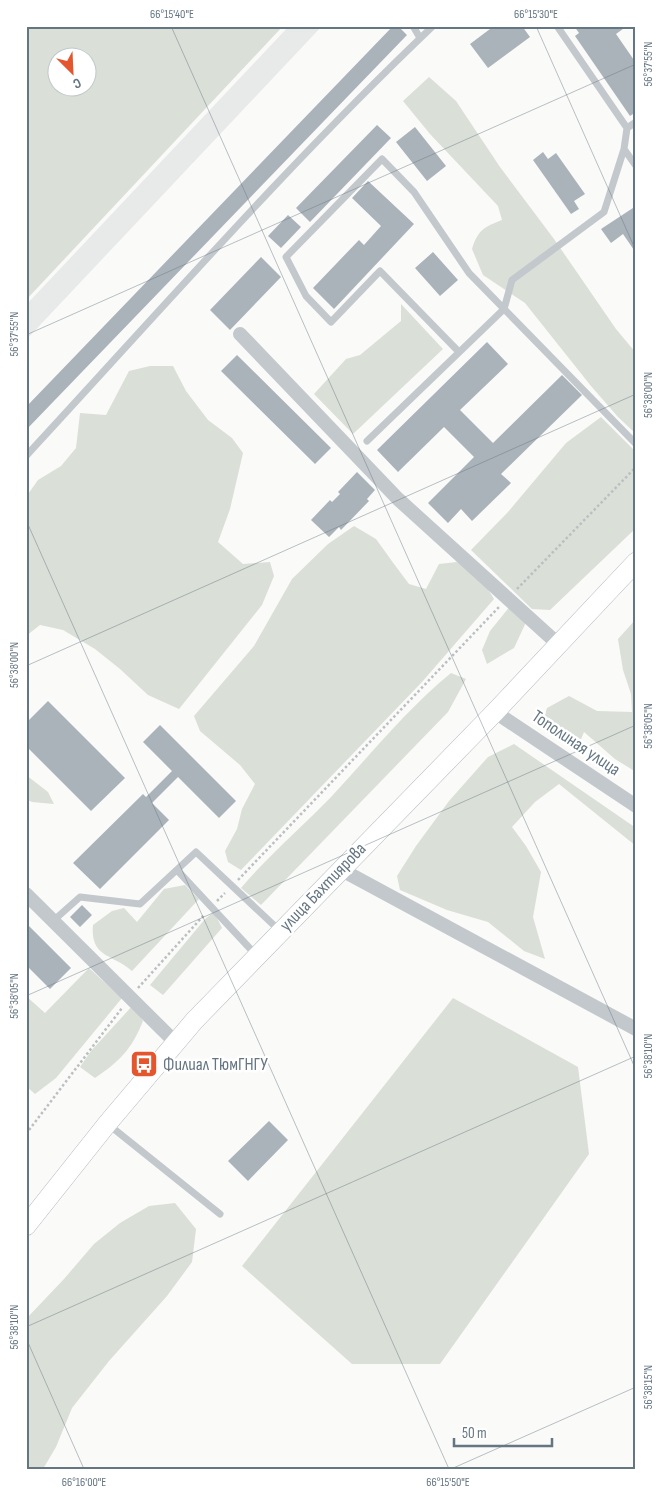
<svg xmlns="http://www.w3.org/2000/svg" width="662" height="1495" viewBox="0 0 662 1495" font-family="'Sofia Sans Condensed',sans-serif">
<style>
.built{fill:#e8e9e9}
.green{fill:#dadfd7;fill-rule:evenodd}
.building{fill:#aab3b9}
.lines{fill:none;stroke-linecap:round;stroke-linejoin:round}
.secondary-casing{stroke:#b3babf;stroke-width:20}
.path{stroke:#bbbfc2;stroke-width:2.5;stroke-dasharray:2.5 2.5;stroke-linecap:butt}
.service{stroke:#c3c8cc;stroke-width:7}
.minor{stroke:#c3c8cc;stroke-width:14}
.secondary{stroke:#fff;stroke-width:19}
.ticks{fill:none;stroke:#657683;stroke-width:1;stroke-opacity:0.45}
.labels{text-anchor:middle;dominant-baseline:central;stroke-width:5;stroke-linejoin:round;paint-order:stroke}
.street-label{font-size:18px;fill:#657683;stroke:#fff}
.poi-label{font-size:18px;fill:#657683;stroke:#fff;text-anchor:start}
.neatline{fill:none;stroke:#657683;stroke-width:2}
.ticks-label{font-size:12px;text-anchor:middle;fill:#657683}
</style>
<rect width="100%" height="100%" fill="#fafaf8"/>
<path class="built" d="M289,26H322L26,340V305Z"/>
<path class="green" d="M26,26H283L26,300ZM58,58H88V88H58Z
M429,77L456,101L500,167L554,239L616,329L636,353V434L618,417L591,386L525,303L483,275L472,249C478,230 484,227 502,220L498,206L430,134L403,101Z
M401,304L443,349L353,434L314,394L346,359L360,355L401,321Z
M150,366H173L186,391L208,420L232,438L243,453L230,509L218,542L243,564L270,562L274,576L262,605L179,709L148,695L120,669L95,649L63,630L40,625L26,636V497L38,480L61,466L76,448L80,413L106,415L129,371Z
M601,417L636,452V528L550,610L532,609L471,550L508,512L566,443Z
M354,526L376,539L394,564L409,584L426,589L439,564L457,562L481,578L494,599L422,682L241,870L228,862L225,851L237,829L242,809L255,784L240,765L200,731L194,716L254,646L292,579L328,544Z
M511,605L528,618L514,648L487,664L482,650L490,631Z
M636,619V772L615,759L584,732L579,744L570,741L542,724L547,708L569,696L597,711L632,712L631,694L623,670L618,639Z
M451,673L466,679L448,712L261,905L241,888C269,855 302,827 332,796C371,754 407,709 451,673Z
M514,744L636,828V846L559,784L535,802L512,827L526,846L541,872L533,917L545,959L524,951L488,922L447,910L400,890L397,876L416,846L449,801L488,757Z
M26,775L48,792L54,804L32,802L26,799Z
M185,885L199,899L132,971C113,954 90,958 93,925L112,911L124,908L137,922L164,889Z
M214,912L222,928L163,995L150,985L205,919Z
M89,968L122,998L56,1078L35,1094L26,1086V996L45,1013Z
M453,998L578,1067L589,1154L440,1364H352L242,1266Z
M134,1004L143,1021C132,1049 119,1062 95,1078L80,1067L91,1051Z
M175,1203L196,1229L192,1262L167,1296L109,1361L72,1408L56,1447L43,1469H26V1319L64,1279L94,1244L120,1223L149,1206Z"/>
<path class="building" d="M393,26H398L407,35L26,430V407Z
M494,26H522L530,37L488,68L470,44Z
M574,26H627L616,34L636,63V112L630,116L575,36L579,33Z
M377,125L391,138L310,222L296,208Z
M415,127L446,166L427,181L396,142Z
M543,152L548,159L556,153L585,194L574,201L579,209L571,214L533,160Z
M368,181L414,224L334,309L313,288L359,240L364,245L381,226L352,198Z
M636,206V253L623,234L611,243L601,229Z
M288,215L301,227L281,248L268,236Z
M433,252L458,280L440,296L415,268Z
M261,257L281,277L230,330L210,310Z
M487,342L508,364L460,410L493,443L562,375L582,395L501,474L511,483L472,521L461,509L448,523L428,503L474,457L444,427L398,472L377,450Z
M237,355L331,448L315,464L221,371Z
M357,472L375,490L367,499L369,501L341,530L339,527L329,537L311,520L330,500L332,502L340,494L338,492Z
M48,701L125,778L91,811L26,746V723Z
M160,725L236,801L219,818L178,777L152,803L169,820L100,889L73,863L143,794L146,797L172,771L143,742Z
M82,905L92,915L80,927L70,917Z
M26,923L71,968L50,989L26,965Z
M269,1121L288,1140L248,1181L228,1161Z"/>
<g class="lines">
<g class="secondary-casing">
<path id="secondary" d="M26,1226L107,1124L194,1021L495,712L636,562"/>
</g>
<path class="path" d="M517,589L636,467
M238,880L499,607
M217,901L225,893
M138,988L205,914
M26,1134L122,1008"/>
<path class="service" d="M413,26L420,38
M557,26L627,128L624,149L636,166
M627,128L636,122
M459,352L380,271L331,322L306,296L286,257L382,159L414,192L469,273L636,444
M367,441L504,309L512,280L604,212L624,149
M26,456C160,311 290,162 433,26
M177,870L256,955
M53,921L80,897L140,904L196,852L280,931
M109,1125L220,1214"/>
<path class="minor" d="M240,334L398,499L558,644
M495,712L636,806
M340,869L636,1029
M26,894L175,1042"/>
<use href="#secondary" class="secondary"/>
</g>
<path class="ticks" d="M171,26L636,1070M536,26L636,251M26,335L636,64M26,520L449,1469M26,666L636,394M26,996L636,725M26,1327L636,1056M26,1338L84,1469M451,1469L636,1387"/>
<defs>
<g id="bus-square" transform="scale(1.4375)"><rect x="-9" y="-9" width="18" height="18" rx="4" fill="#e4572e" stroke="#fff"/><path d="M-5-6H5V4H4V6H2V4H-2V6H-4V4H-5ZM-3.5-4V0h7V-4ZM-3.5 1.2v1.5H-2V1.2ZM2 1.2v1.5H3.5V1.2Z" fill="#fff"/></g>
</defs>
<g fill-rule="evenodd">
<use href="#bus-square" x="144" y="1064"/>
</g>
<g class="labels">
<g class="street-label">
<text transform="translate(576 743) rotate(34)">Тополиная улица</text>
<text transform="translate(323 887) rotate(-46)">улица Бахтиярова</text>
</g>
<g class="poi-label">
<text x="163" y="1064">Филиал ТюмГНГУ</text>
</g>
</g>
<rect width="662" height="1495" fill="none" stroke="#ffffff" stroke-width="55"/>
<g transform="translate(72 72) rotate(156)"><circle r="24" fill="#ffffff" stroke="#c1c8cd"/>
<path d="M0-4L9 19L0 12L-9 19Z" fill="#e4572e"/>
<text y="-8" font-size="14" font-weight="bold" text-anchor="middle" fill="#657683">С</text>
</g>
<path d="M454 1438v8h98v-8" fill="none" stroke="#657683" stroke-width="2.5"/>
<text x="462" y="1438" font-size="15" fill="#657683" stroke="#ffffff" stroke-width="4" paint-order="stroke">50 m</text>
<rect x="28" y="28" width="606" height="1440" class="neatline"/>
<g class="ticks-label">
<text x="172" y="18">66°15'40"E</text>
<text x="536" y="18">66°15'30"E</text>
<text transform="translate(648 64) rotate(-90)" y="4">56°37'55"N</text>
<text transform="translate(14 334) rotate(-90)" y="4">56°37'55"N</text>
<text transform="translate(648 395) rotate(-90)" y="4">56°38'00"N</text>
<text transform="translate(14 665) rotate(-90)" y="4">56°38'00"N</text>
<text transform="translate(648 726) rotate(-90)" y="4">56°38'05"N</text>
<text transform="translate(14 996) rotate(-90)" y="4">56°38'05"N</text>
<text transform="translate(648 1056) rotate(-90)" y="4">56°38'10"N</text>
<text transform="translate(14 1327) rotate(-90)" y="4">56°38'10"N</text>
<text transform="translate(648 1387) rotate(-90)" y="4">56°38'15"N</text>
<text x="84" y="1486">66°16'00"E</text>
<text x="448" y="1486">66°15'50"E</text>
</g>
</svg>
